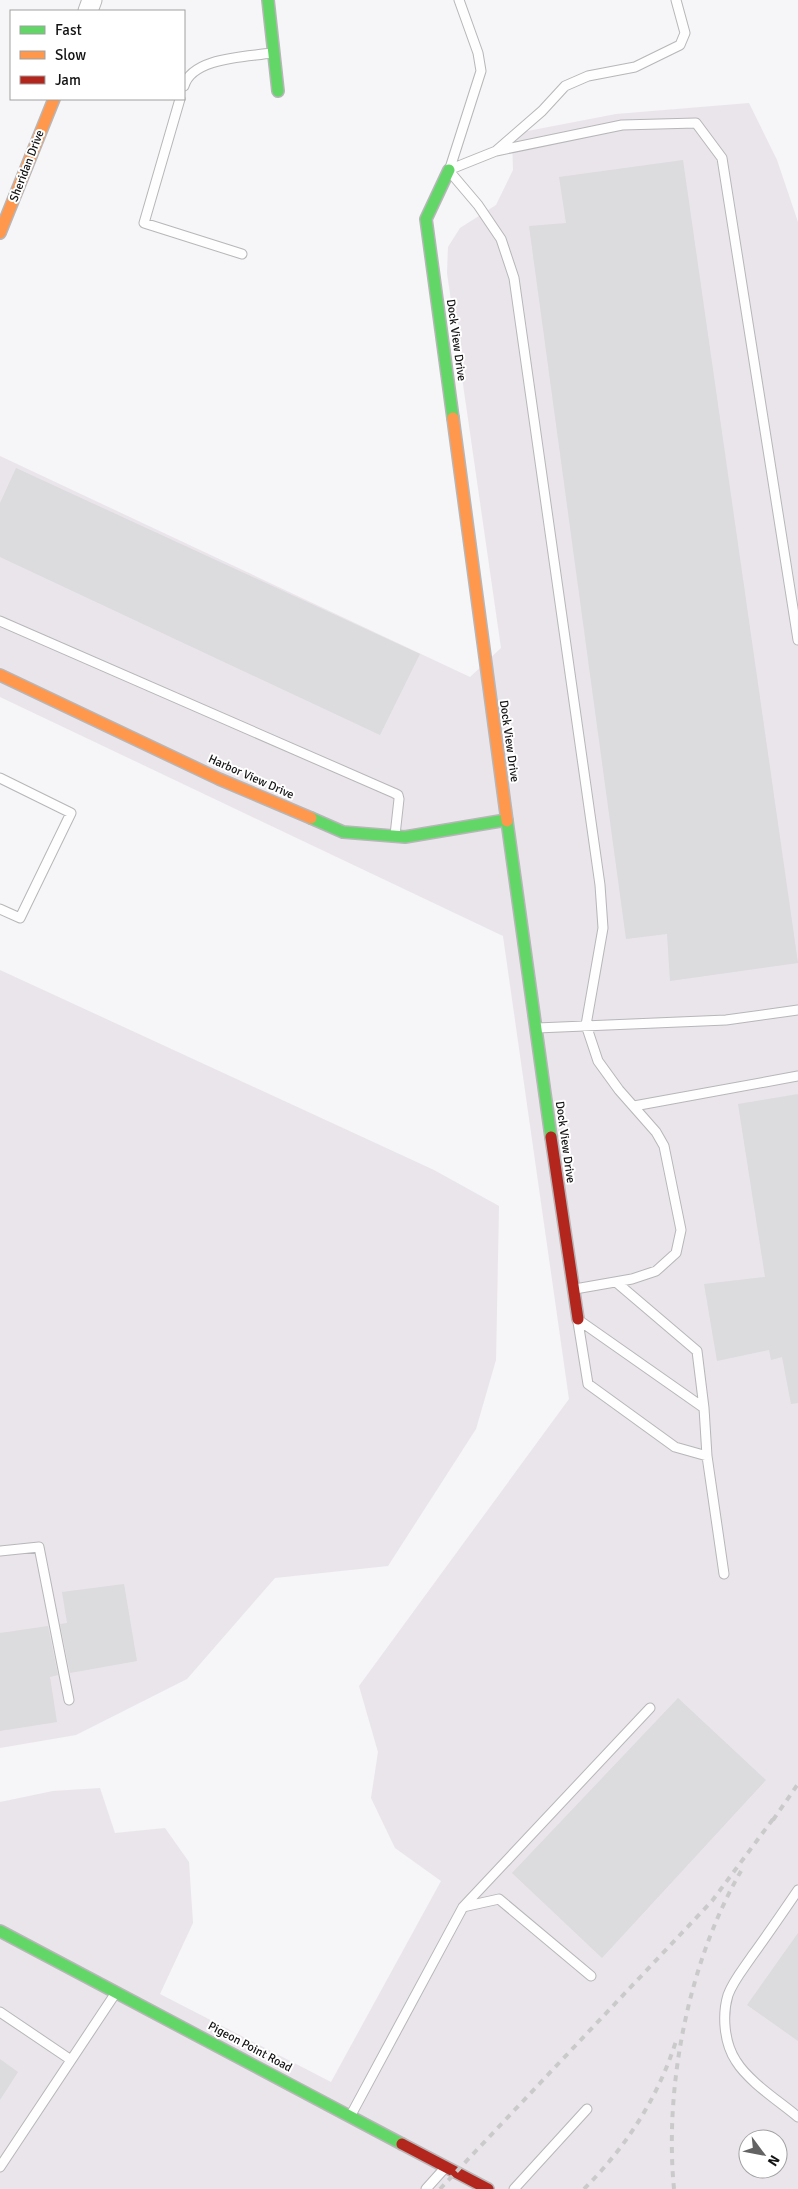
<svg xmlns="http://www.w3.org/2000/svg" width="798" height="2189" viewBox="0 0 798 2189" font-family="Signika,sans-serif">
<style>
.built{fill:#eae5eb;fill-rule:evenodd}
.building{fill:#dcdbdd}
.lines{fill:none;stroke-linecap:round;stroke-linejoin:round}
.lane-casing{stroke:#b7b6b8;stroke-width:11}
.street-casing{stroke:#b7b6b8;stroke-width:21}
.fast-casing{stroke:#b7b6b8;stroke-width:14}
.slow-casing{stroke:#b7b6b8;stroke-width:14}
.jam-casing{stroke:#b7b6b8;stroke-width:14}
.lane{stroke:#fefefe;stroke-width:9}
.street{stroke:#fefefe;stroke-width:19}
.fast{stroke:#63d668;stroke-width:11}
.slow{stroke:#ff974d;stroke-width:11}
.jam{stroke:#b3261e;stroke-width:11}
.rail{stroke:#cbcacb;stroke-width:4;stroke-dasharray:6 6;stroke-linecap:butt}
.labels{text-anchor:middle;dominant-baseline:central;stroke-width:4;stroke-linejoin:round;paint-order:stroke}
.street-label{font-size:12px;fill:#151415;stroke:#fff}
</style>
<rect width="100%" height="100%" fill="#f6f5f7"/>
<path class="built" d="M749,103L777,160L798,222V2189H0V1802L53,1791L100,1788L115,1833L165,1828L189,1862L193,1923L160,1994L331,2082L441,1881L395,1848L371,1798L378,1752L359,1686L569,1399L503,936L0,697V456L470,677L501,648L447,273L448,247L460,228L496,205L513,170L512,134L616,114ZM748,2139H778V2169H748Z
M0,970L434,1170L499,1206L496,1360L476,1429L388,1566L275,1578L187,1679L76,1735L0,1748Z"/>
<path class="building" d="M683,160L798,963L670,981L667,934L626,939L529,226L566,223L559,177Z
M16,468L420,654L380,735L0,557V503Z
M798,1094V1403L791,1404L782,1357L771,1360L769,1350L717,1361L704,1284L765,1277L738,1104Z
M124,1584L137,1661L70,1673L60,1624L67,1623L62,1592Z
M48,1626L58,1675L50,1677L57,1722L0,1731V1633Z
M678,1698L766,1780L602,1958L512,1873Z
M798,1933V2041L747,2005Z
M0,2059L18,2072L0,2100Z"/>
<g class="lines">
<g class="lane-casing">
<path id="lane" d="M184,86C192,57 247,57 271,53
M180,99L144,223L242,254
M496,151L622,125L696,123L722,158L798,640
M450,168L481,71L478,53L459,0
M451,169L496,151L542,111L565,86L588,76L635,67L680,45L685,33L676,0
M450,172L478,205L501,239L514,278L600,885L603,928L586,1025L598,1061L619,1090L656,1132L664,1146L681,1230L676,1253L656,1271L632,1279L575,1289
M0,621L394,793L398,795L399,799L395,835
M0,778L71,813L20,918L0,909
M537,1028L726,1020L798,1010
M634,1106L798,1076
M616,1282L697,1351L704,1408
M580,1321L704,1408L707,1456L724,1574
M578,1322L588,1384L675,1447L707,1456
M0,1551L39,1547L69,1700
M798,1890C783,1912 768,1934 752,1956C744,1968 733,1981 728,1995C722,2015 724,2043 736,2061C749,2082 779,2101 798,2117
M463,1907L499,1899L591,1976
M0,2012L71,2060
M352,2113L463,1907L650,1708
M0,2167L115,1994
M426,2189L444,2169
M514,2189L587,2109"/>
</g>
<g class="street-casing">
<path id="street" d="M88,11L92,0"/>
</g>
<g class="fast-casing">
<path id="fast" d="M268,0L278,91
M449,170L426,219L453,418
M311,818L343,832L405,837L506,820
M507,821L551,1137
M0,1931L402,2144"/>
</g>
<g class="slow-casing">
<path id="slow" d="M0,233L54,99
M453,418L507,821
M0,675L219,779L311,818"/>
</g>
<g class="jam-casing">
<path id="jam" d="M551,1137L578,1319
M402,2144L488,2189"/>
</g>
<use href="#lane" class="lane"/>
<use href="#street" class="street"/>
<use href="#fast" class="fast"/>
<use href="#slow" class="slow"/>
<use href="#jam" class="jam"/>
<path class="rail" d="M773,1820L798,1784
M440,2189L712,1901L776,1815
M584,2189C626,2147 658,2098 676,2041
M674,2189C664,2085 689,1961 741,1871"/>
</g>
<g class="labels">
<g class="street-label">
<text transform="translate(27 166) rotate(-69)">Sheridan Drive</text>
<text transform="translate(456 340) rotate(82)">Dock View Drive</text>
<text transform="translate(509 741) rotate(82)">Dock View Drive</text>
<text transform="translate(251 777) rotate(24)">Harbor View Drive</text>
<text transform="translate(565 1142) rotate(82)">Dock View Drive</text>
<text transform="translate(250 2047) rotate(28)">Pigeon Point Road</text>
</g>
</g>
<rect x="10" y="10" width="175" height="90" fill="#ffffff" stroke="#a1a1a1"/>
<rect x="20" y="26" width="25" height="8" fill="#63d668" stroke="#a1a1a1"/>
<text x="55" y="35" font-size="15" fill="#151415">Fast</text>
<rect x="20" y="51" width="25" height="8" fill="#ff974d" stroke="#a1a1a1"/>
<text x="55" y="60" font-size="15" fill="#151415">Slow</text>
<rect x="20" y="76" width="25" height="8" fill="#b3261e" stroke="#a1a1a1"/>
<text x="55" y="85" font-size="15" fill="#151415">Jam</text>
<g transform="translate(763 2154) rotate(122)"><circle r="24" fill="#ffffff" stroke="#a1a1a1"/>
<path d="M0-4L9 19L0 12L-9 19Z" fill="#646364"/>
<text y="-8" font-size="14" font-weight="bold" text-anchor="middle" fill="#151415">N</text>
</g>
</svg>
